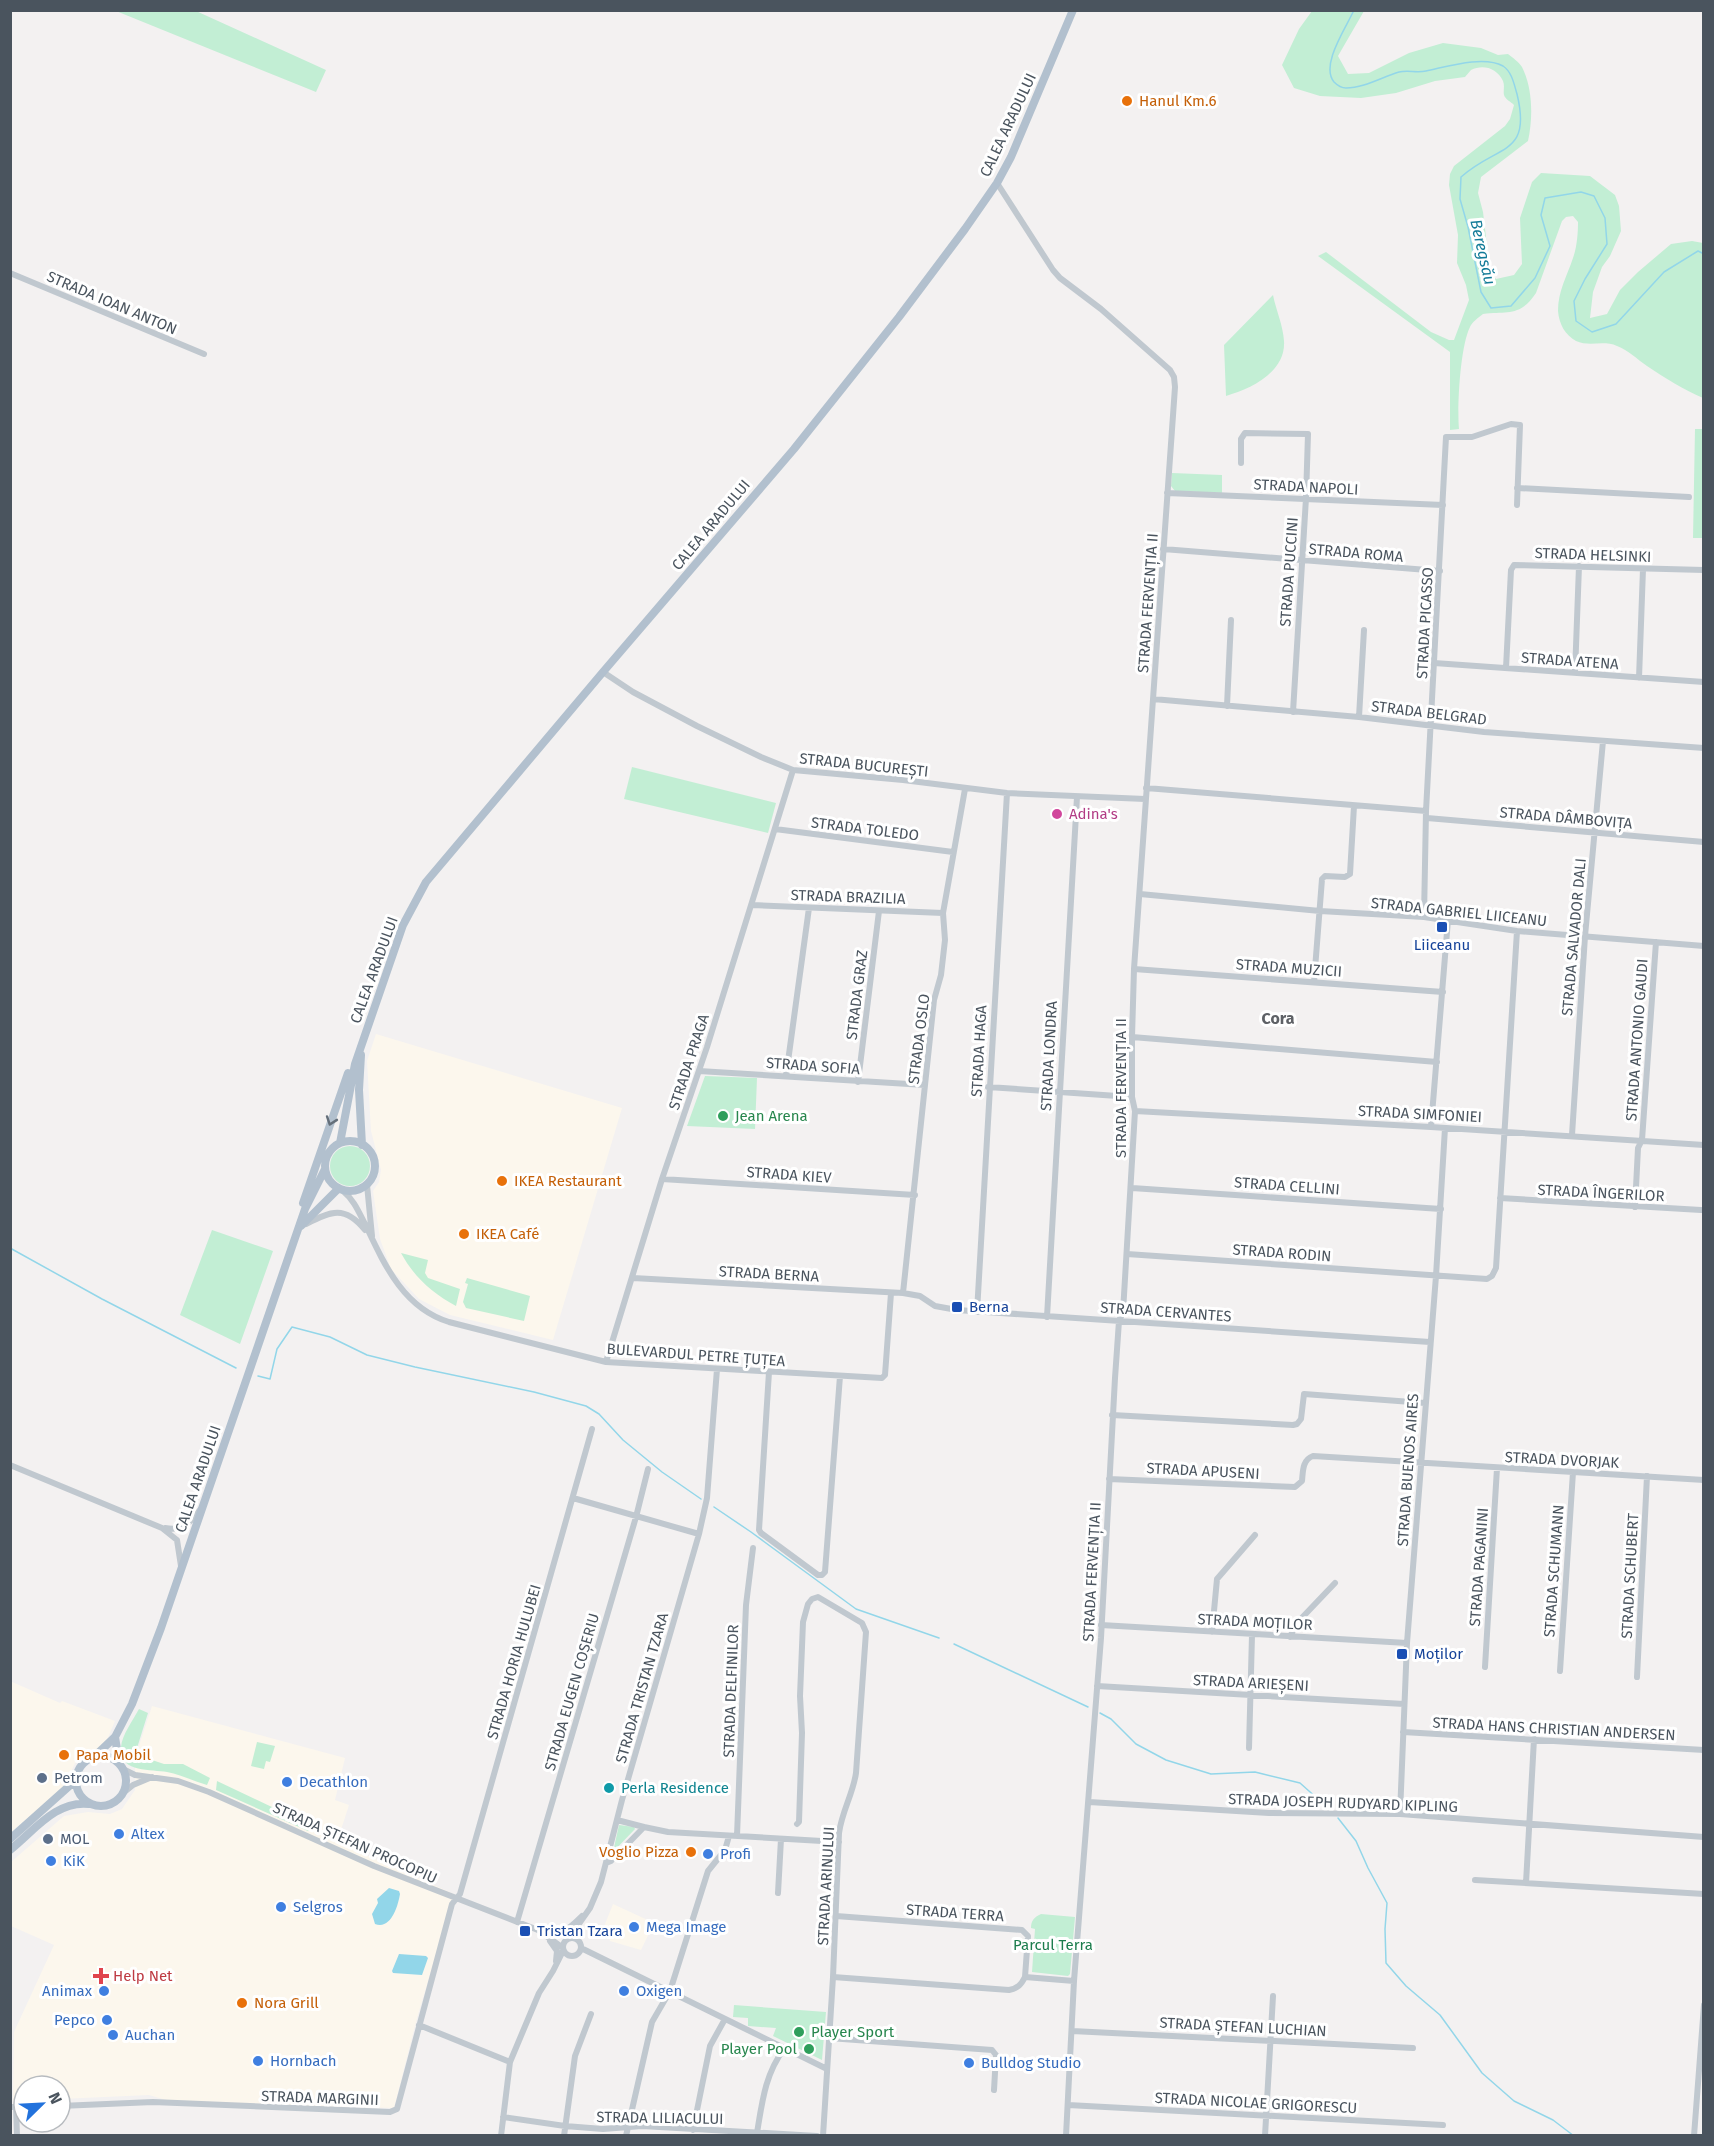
<svg xmlns="http://www.w3.org/2000/svg" width="1714" height="2146" viewBox="0 0 1714 2146" font-family="'Fira Sans',sans-serif">
<style>
.commercial{fill:#fcf7ed}
.green{fill:#c2eed4}
.water{fill:#92d6e9}
.lines{fill:none;stroke-linecap:round;stroke-linejoin:round}
.stream{stroke:#92d6e9;stroke-width:1.5}
.minor{stroke:#c0c8cf;stroke-width:6}
.major{stroke:#b2c0ce;stroke-width:8}
.oneway{stroke:#646f7a}
.food-dot{fill:#e8710a;stroke:#fff;stroke-width:2}
.hotel-dot{fill:#d1479c;stroke:#fff;stroke-width:2}
.transit-dot{fill:#1a4fb4;stroke:#fff;stroke-width:2}
.leisure-dot{fill:#2e9e5b;stroke:#fff;stroke-width:2}
.service-dot{fill:#5c6f8a;stroke:#fff;stroke-width:2}
.shop-dot{fill:#3f7fe0;stroke:#fff;stroke-width:2}
.culture-dot{fill:#0f9aa8;stroke:#fff;stroke-width:2}
.health-dot{fill:#e0444e;stroke:#fff;stroke-width:2}
.labels{text-anchor:middle;dominant-baseline:central;stroke-width:6;stroke-linejoin:round;paint-order:stroke}
.food-label{font-size:15px;fill:#c56008;stroke:#fff;text-anchor:start}
.street-label{font-size:15px;fill:#4a545e;stroke:#fff}
.hotel-label{font-size:15px;fill:#b23c85;stroke:#fff;text-anchor:start}
.transit-label{font-size:15px;fill:#164399;stroke:#fff;text-anchor:start}
.leisure-label{font-size:15px;fill:#27864d;stroke:#fff;text-anchor:start}
.service-label{font-size:15px;fill:#4e5e75;stroke:#fff;text-anchor:start}
.shop-label{font-size:15px;fill:#366cbe;stroke:#fff;text-anchor:start}
.culture-label{font-size:15px;fill:#0d838f;stroke:#fff;text-anchor:start}
.park-label{font-size:15px;fill:#1c7d4d;stroke:#fff}
.health-label{font-size:15px;fill:#be3a42;stroke:#fff;text-anchor:start}
.water-label{font-size:16px;font-style:italic;fill:#137b98;stroke:#fff}
.neighbourhood-label{font-size:16px;font-weight:bold;fill:#5e6166;stroke:#fff}
</style>
<rect width="100%" height="100%" fill="#f3f1f1"/>
<path class="commercial" d="M376,1034L622,1108L553,1340L450,1315L419,1299L391,1269L380,1239L373,1191L379,1182L381,1170L371,1131L367,1061Z
M10,1681L60,1703L62,1701L115,1721L106,1742L98,1749L80,1758L75,1763L64,1788L12,1831L10,1829Z
M152,1706L345,1758L335,1800L349,1805L337,1842L454,1894L417,2018L394,2108L173,2102L149,2095L60,2099V2086H24V2100L13,2101L14,2032L54,1945L11,1926V1862L64,1816L88,1812L110,1814L122,1809L135,1790V1758Z
M613,1904L654,1923L641,1950L610,1941L605,1924Z"/>
<path class="green" d="M116,11H196L326,70L316,92Z
M1312,11H1364L1338,56L1348,74L1369,73L1409,53L1443,43L1481,48L1498,55L1508,54C1513,58 1519,62 1522,67C1533,89 1533,118 1528,141L1481,177L1478,193L1483,212L1490,271L1496,279L1514,275L1522,264L1520,218L1532,182L1541,173L1590,176L1615,195L1619,206L1621,231L1610,256L1602,267L1593,292L1590,318L1607,314L1620,290L1638,272L1671,244L1692,241L1703,243V398C1684,390 1665,378 1647,366C1638,360 1628,350 1617,346C1604,340 1589,347 1576,341C1565,335 1559,324 1558,311C1558,291 1567,276 1573,258C1577,247 1578,233 1578,222L1573,216L1566,217L1562,221L1536,293C1520,317 1508,311 1483,314C1478,318 1472,322 1470,327C1460,347 1457,408 1459,429L1450,430V352L1318,256L1326,252L1431,332L1449,340H1454L1469,300L1466,285L1457,263L1458,235L1449,185L1450,174L1454,166L1505,126L1510,119L1514,105C1511,102 1505,99 1504,95C1503,91 1505,86 1503,81C1497,68 1483,64 1471,70L1465,77L1435,81L1396,93L1361,98L1320,96L1294,88L1282,65L1299,29Z
M1273,295C1276,310 1283,325 1284,341C1286,372 1251,389 1226,396L1224,345Z
M1695,429H1703V538H1693Z
M1172,473L1222,475V493L1175,491L1171,486Z
M632,767L776,803L768,833L624,799Z
M705,1076L757,1078L755,1129L687,1126Z
M330 1166a20 20 0 1 1 40 0a20 20 0 1 1-40 0Z
M212,1230L273,1251L240,1344L180,1315Z
M401,1253L428,1260L425,1273L428,1278L460,1289L456,1306C432,1293 414,1277 401,1253Z
M467,1278L530,1296L524,1321L466,1308L463,1302L468,1284L465,1283Z
M139,1709L148,1713L137,1748L140,1756L164,1764H183L210,1778L207,1785C194,1781 181,1775 167,1772C151,1769 118,1773 121,1747C122,1735 133,1720 139,1709Z
M257,1742L275,1746L270,1762L266,1761L264,1769L251,1766Z
M217,1781L314,1827L312,1830L308,1831L216,1790Z
M619,1825L634,1827L635,1829L613,1852Z
M1041,1914L1075,1917L1070,1974L1068,1976L1032,1972L1035,1929L1031,1928C1031,1921 1034,1917 1041,1914Z
M734,2005L826,2012L822,2060L773,2036L776,2028L748,2026V2018L733,2017Z"/>
<path class="water" d="M389,1888L399,1891L400,1894C398,1906 391,1930 375,1924L372,1914L378,1903L377,1899Z
M399,1954L426,1956L428,1958L422,1975L393,1973L392,1971Z"/>
<g class="lines">
<path class="stream" d="M1354,10C1346,28 1320,65 1334,82C1337,85 1342,88 1346,88C1364,88 1382,77 1399,72C1408,70 1417,73 1426,71C1446,67 1483,55 1503,66C1512,72 1514,84 1517,94C1532,156 1498,144 1461,177L1460,199L1468,227L1481,292L1491,308L1511,306L1535,278L1550,246L1541,215L1545,198L1581,192L1594,196L1605,218L1607,244L1585,279L1574,301L1576,321L1592,332L1616,324L1664,272L1698,251L1704,254
M10,1248L102,1299L236,1368
M258,1376L270,1379L277,1349L292,1327L330,1337L367,1355L415,1367L534,1392L586,1406L599,1414L623,1440L662,1472L701,1499
M714,1507L751,1532L856,1609L939,1638
M954,1644L1088,1707
M1100,1713L1111,1719L1136,1744L1166,1760L1211,1774L1255,1772L1300,1783L1328,1808
M1338,1818L1356,1841L1368,1868L1387,1903L1385,1929L1386,1963L1406,1986L1440,2015L1482,2073L1514,2101L1553,2120L1574,2136"/>
<path class="minor" d="M997,183L1053,270L1060,278L1101,309L1170,370L1174,377L1175,387L1134,969L1132,1037V1097L1135,1111L1123,1312L1119,1321L1115,1378L1101,1638L1074,1981L1066,2136
M10,273L204,354
M1241,463V439L1245,433L1308,434L1306,498L1293,712
M1517,488L1689,497
M1167,493L1443,505
M1163,549L1440,571
M1434,663L1704,682
M1506,668L1511,570L1514,565L1704,570
M603,672L633,692L697,726L761,757L793,770L903,780L1007,793L1145,799
M1575,673L1579,566
M1639,678L1643,569
M1153,699L1359,717L1484,732L1704,748
M1227,706L1231,620
M1359,717L1364,630
M1146,788L1426,811
M1427,818L1704,842
M775,829L953,852
M1140,894L1320,911L1424,917L1517,931L1704,946
M752,905L943,913
M1424,917L1426,811L1446,437H1472L1511,424L1520,425L1517,505
M1134,969L1443,992
M1314,982L1322,879L1325,876L1345,877L1350,874L1354,806
M1132,1037L1437,1062
M699,1071L925,1085
M786,1076L809,908
M858,1082L879,911
M988,1087L1132,1097
M1135,1111L1431,1127L1704,1145
M1431,1127L1448,920
M1572,1135L1585,936L1603,741
M662,1179L915,1195
M367,1185L372,1236
M1132,1188L1441,1209
M343,1191C355,1201 359,1213 366,1226C385,1266 404,1308 449,1322L606,1362L882,1378L885,1375L891,1293
M1500,1198L1701,1210
M1635,1207L1638,1148L1642,1140L1656,942
M306,1224C331,1211 345,1205 365,1230
M1127,1254L1487,1279L1492,1276L1496,1268L1517,931
M633,1278L903,1293L920,1296L935,1306L957,1310L1430,1342
M903,1293L934,1000L941,975L945,940L943,913L965,789
M977,1312L1007,793
M1047,1317L1077,797
M606,1362L662,1179L707,1047L793,770
M769,1372L759,1530L761,1533L818,1575H822L825,1572L840,1376
M1112,1415L1293,1425L1297,1424L1301,1419L1304,1394L1425,1403
M10,1465L162,1528L177,1540L181,1566
M1109,1479L1295,1487L1302,1481C1303,1472 1302,1460 1313,1456L1704,1480
M573,1498L699,1534
M165,1528C185,1531 188,1524 200,1510
M1101,1625L1407,1643
M1212,1632L1217,1579L1255,1535
M1290,1637L1296,1624L1335,1583
M1485,1667L1497,1468
M1560,1671L1573,1472
M1637,1677L1647,1476
M1097,1686L1404,1704
M1403,1732L1704,1750
M1249,1748L1252,1635
M123,1769L135,1775L178,1781L209,1792L374,1866L538,1930L563,1948
M122,1794L133,1785L152,1777
M1089,1802L1269,1813L1400,1814L1704,1837
M1400,1814L1407,1643L1436,1276L1445,1128
M617,1820L644,1827
M797,1824L799,1822L802,1733L800,1696L803,1622L808,1604L812,1599L818,1597L862,1623L866,1632L856,1773C853,1794 842,1811 839,1833L833,1977L823,2136
M737,1836L746,1605L753,1548
M606,1863L611,1861L644,1827L668,1832L839,1842
M1475,1880L1704,1894
M1526,1883L1534,1739
M778,1893L781,1839
M836,1916L1022,1930L1028,1936L1025,1977
M517,1922L636,1517L648,1469
M542,1931C564,1933 566,1932 582,1916
M563 1947a9 9 0 1 1 18 0a9 9 0 1 1-18 0Z
M569,1938L590,1908L601,1882L622,1800L699,1534L707,1498L717,1369
M550,1941L557,1951L556,1961
M581,1948L827,2069
M833,1977L1009,1990C1018,1988 1021,1985 1025,1977L1074,1981
M419,2025L510,2062
M1072,2031L1413,2048
M829,2038L992,2050L996,2055L994,2090
M1068,2105L1443,2125
M60,2106L153,2102L390,2112L397,2109L452,1904L460,1894L592,1429
M10,2107H24
M16,2107L17,2136
M503,2117L565,2126L603,2129L642,2126L817,2136
M693,2130L710,2046L725,2019
M757,2133C762,2103 765,2074 784,2049
M501,2136L510,2062L539,1993L553,1971L563,1951
M564,2136L575,2056L591,2014
M626,2136L652,2022L670,1991L708,1871L725,1850L729,1836
M1265,2136L1273,1996
M1694,2136L1704,2005"/>
<path class="major" d="M361,1055L359,1090L362,1145
M325 1166a25 25 0 1 1 50 0a25 25 0 1 1-50 0Z
M340,1143L355,1064L403,925L426,882L603,672L794,449L899,317L965,229L997,183L1011,157L1073,10
M303,1203L348,1073
M301,1226L338,1189
M115,1737L119,1762
M95,1756L115,1737L132,1704L161,1628L305,1209L325,1169
M76 1781a25 25 0 1 1 50 0a25 25 0 1 1-50 0Z
M10,1839L76,1780
M10,1850C34,1831 56,1800 89,1804"/>
</g>
<defs><path id="oneway-chevron" d="M-2-3.5L2.5 0L-2 3.5" fill="none" stroke-width="1.6" stroke-linecap="round" stroke-linejoin="round" transform="scale(1.5)"/></defs>
<use class="oneway" href="#oneway-chevron" transform="translate(331 1121) rotate(109)"/>
<g class="food-dot">
<circle cx="1127" cy="101" r="6"/>
<circle cx="502" cy="1181" r="6"/>
<circle cx="464" cy="1234" r="6"/>
<circle cx="64" cy="1755" r="6"/>
<circle cx="691" cy="1852" r="6"/>
<circle cx="242" cy="2003" r="6"/>
</g>
<circle class="hotel-dot" cx="1057" cy="814" r="6"/>
<g class="transit-dot">
<rect x="1436" y="921" width="12" height="12" rx="3"/>
<rect x="951" y="1301" width="12" height="12" rx="3"/>
<rect x="1396" y="1648" width="12" height="12" rx="3"/>
<rect x="519" y="1925" width="12" height="12" rx="3"/>
</g>
<g class="leisure-dot">
<circle cx="723" cy="1116" r="6"/>
<circle cx="799" cy="2032" r="6"/>
<circle cx="809" cy="2049" r="6"/>
</g>
<g class="service-dot">
<circle cx="42" cy="1778" r="6"/>
<circle cx="48" cy="1839" r="6"/>
</g>
<g class="shop-dot">
<circle cx="287" cy="1782" r="6"/>
<circle cx="119" cy="1834" r="6"/>
<circle cx="708" cy="1854" r="6"/>
<circle cx="51" cy="1861" r="6"/>
<circle cx="281" cy="1907" r="6"/>
<circle cx="634" cy="1927" r="6"/>
<circle cx="104" cy="1991" r="6"/>
<circle cx="624" cy="1991" r="6"/>
<circle cx="107" cy="2020" r="6"/>
<circle cx="113" cy="2035" r="6"/>
<circle cx="258" cy="2061" r="6"/>
<circle cx="969" cy="2063" r="6"/>
</g>
<circle class="culture-dot" cx="609" cy="1788" r="6"/>
<path class="health-dot" d="M98 1967h6v6h6v6h-6v6h-6v-6h-6v-6h6z"/>
<g class="labels">
<g class="food-label">
<text x="1139" y="101">Hanul Km.6</text>
<text x="514" y="1181">IKEA Restaurant</text>
<text x="476" y="1234">IKEA Café</text>
<text x="76" y="1755">Papa Mobil</text>
<text x="679" y="1852" text-anchor="end">Voglio Pizza</text>
<text x="254" y="2003">Nora Grill</text>
</g>
<g class="street-label">
<text transform="translate(1008 125) rotate(-65)">CALEA ARADULUI</text>
<text transform="translate(112 303) rotate(23)">STRADA IOAN ANTON</text>
<text transform="translate(1306 487) rotate(3)">STRADA NAPOLI</text>
<text transform="translate(711 525) rotate(-50)">CALEA ARADULUI</text>
<text transform="translate(1356 553) rotate(5)">STRADA ROMA</text>
<text transform="translate(1593 555) rotate(2)">STRADA HELSINKI</text>
<text transform="translate(1289 572) rotate(-86)">STRADA PUCCINI</text>
<text transform="translate(1148 603) rotate(-86)">STRADA FERVENȚIA II</text>
<text transform="translate(1425 623) rotate(-87)">STRADA PICASSO</text>
<text transform="translate(1570 661) rotate(4)">STRADA ATENA</text>
<text transform="translate(1429 713) rotate(7)">STRADA BELGRAD</text>
<text transform="translate(864 765) rotate(6)">STRADA BUCUREȘTI</text>
<text transform="translate(1566 818) rotate(5)">STRADA DÂMBOVIȚA</text>
<text transform="translate(865 829) rotate(7)">STRADA TOLEDO</text>
<text transform="translate(848 897) rotate(2)">STRADA BRAZILIA</text>
<text transform="translate(1459 912) rotate(6)">STRADA GABRIEL LIICEANU</text>
<text transform="translate(1574 937) rotate(-85)">STRADA SALVADOR DALI</text>
<text transform="translate(1289 968) rotate(4)">STRADA MUZICII</text>
<text transform="translate(374 970) rotate(-70)">CALEA ARADULUI</text>
<text transform="translate(857 995) rotate(-83)">STRADA GRAZ</text>
<text transform="translate(919 1039) rotate(-83)">STRADA OSLO</text>
<text transform="translate(1637 1040) rotate(-86)">STRADA ANTONIO GAUDI</text>
<text transform="translate(979 1051) rotate(-87)">STRADA HAGA</text>
<text transform="translate(1049 1056) rotate(-87)">STRADA LONDRA</text>
<text transform="translate(689 1062) rotate(-72)">STRADA PRAGA</text>
<text transform="translate(813 1066) rotate(4)">STRADA SOFIA</text>
<text transform="translate(1121 1088) rotate(-90)">STRADA FERVENȚIA II</text>
<text transform="translate(1420 1114) rotate(3)">STRADA SIMFONIEI</text>
<text transform="translate(789 1175) rotate(4)">STRADA KIEV</text>
<text transform="translate(1287 1186) rotate(4)">STRADA CELLINI</text>
<text transform="translate(1601 1193) rotate(3)">STRADA ÎNGERILOR</text>
<text transform="translate(1282 1253) rotate(4)">STRADA RODIN</text>
<text transform="translate(769 1274) rotate(3)">STRADA BERNA</text>
<text transform="translate(1166 1312) rotate(4)">STRADA CERVANTES</text>
<text transform="translate(696 1355) rotate(4)">BULEVARDUL PETRE ȚUȚEA</text>
<text transform="translate(1562 1460) rotate(3)">STRADA DVORJAK</text>
<text transform="translate(1408 1470) rotate(-86)">STRADA BUENOS AIRES</text>
<text transform="translate(1203 1471) rotate(3)">STRADA APUSENI</text>
<text transform="translate(198 1479) rotate(-71)">CALEA ARADULUI</text>
<text transform="translate(1479 1567) rotate(-86)">STRADA PAGANINI</text>
<text transform="translate(1554 1571) rotate(-86)">STRADA SCHUMANN</text>
<text transform="translate(1092 1572) rotate(-87)">STRADA FERVENȚIA II</text>
<text transform="translate(1630 1576) rotate(-87)">STRADA SCHUBERT</text>
<text transform="translate(1255 1622) rotate(3)">STRADA MOȚILOR</text>
<text transform="translate(514 1662) rotate(-74)">STRADA HORIA HULUBEI</text>
<text transform="translate(1251 1683) rotate(3)">STRADA ARIEȘENI</text>
<text transform="translate(642 1688) rotate(-74)">STRADA TRISTAN TZARA</text>
<text transform="translate(731 1691) rotate(-88)">STRADA DELFINILOR</text>
<text transform="translate(572 1692) rotate(-74)">STRADA EUGEN COȘERIU</text>
<text transform="translate(1554 1729) rotate(3)">STRADA HANS CHRISTIAN ANDERSEN</text>
<text transform="translate(1343 1803) rotate(2)">STRADA JOSEPH RUDYARD KIPLING</text>
<text transform="translate(355 1843) rotate(24)">STRADA ȘTEFAN PROCOPIU</text>
<text transform="translate(826 1886) rotate(-87)">STRADA ARINULUI</text>
<text transform="translate(955 1913) rotate(4)">STRADA TERRA</text>
<text transform="translate(1243 2027) rotate(3)">STRADA ȘTEFAN LUCHIAN</text>
<text transform="translate(320 2098) rotate(2)">STRADA MARGINII</text>
<text transform="translate(1256 2103) rotate(3)">STRADA NICOLAE GRIGORESCU</text>
<text transform="translate(660 2118) rotate(1)">STRADA LILIACULUI</text>
</g>
<g class="hotel-label">
<text x="1069" y="814">Adina's</text>
</g>
<g class="transit-label">
<text x="1442" y="945" text-anchor="middle">Liiceanu</text>
<text x="969" y="1307">Berna</text>
<text x="1414" y="1654">Moților</text>
<text x="537" y="1931">Tristan Tzara</text>
</g>
<g class="leisure-label">
<text x="735" y="1116">Jean Arena</text>
<text x="811" y="2032">Player Sport</text>
<text x="797" y="2049" text-anchor="end">Player Pool</text>
</g>
<g class="service-label">
<text x="54" y="1778">Petrom</text>
<text x="60" y="1839">MOL</text>
</g>
<g class="shop-label">
<text x="299" y="1782">Decathlon</text>
<text x="131" y="1834">Altex</text>
<text x="720" y="1854">Profi</text>
<text x="63" y="1861">KiK</text>
<text x="293" y="1907">Selgros</text>
<text x="646" y="1927">Mega Image</text>
<text x="92" y="1991" text-anchor="end">Animax</text>
<text x="636" y="1991">Oxigen</text>
<text x="95" y="2020" text-anchor="end">Pepco</text>
<text x="125" y="2035">Auchan</text>
<text x="270" y="2061">Hornbach</text>
<text x="981" y="2063">Bulldog Studio</text>
</g>
<g class="culture-label">
<text x="621" y="1788">Perla Residence</text>
</g>
<g class="park-label">
<text x="1053" y="1945">Parcul Terra</text>
</g>
<g class="health-label">
<text x="113" y="1976">Help Net</text>
</g>
<g class="water-label">
<text transform="translate(1483 252) rotate(77)">Beregsău</text>
</g>
<g class="neighbourhood-label">
<text x="1278" y="1018">Cora</text>
</g>
</g>
<rect width="1714" height="2146" fill="none" stroke="#4a545e" stroke-width="24"/>
<g transform="translate(42 2104) rotate(66)"><circle r="28" fill="#ffffff" stroke="#b7bbbf" stroke-width="1.5"/>
<path d="M0-4.5L10 22L0 15L-10 22Z" fill="#2272dc"/>
<text y="-9" font-size="16" font-weight="bold" text-anchor="middle" fill="#4a545e">N</text>
</g>
</svg>
